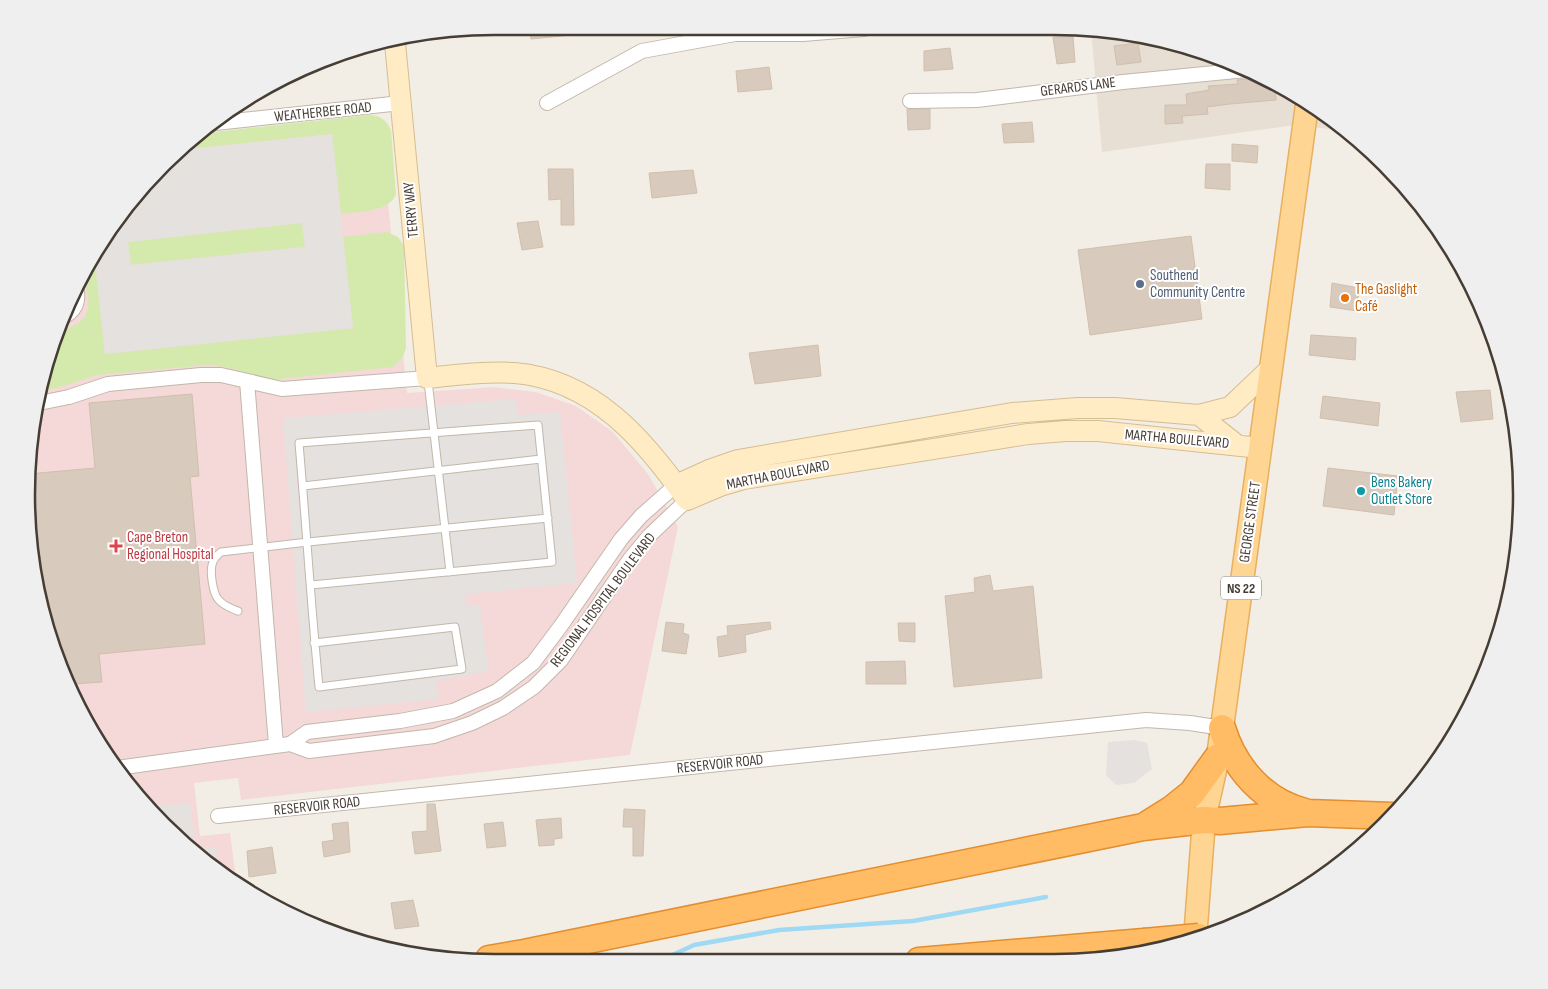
<svg xmlns="http://www.w3.org/2000/svg" width="1548" height="989" viewBox="0 0 1548 989" font-family="'Sofia Sans Condensed',sans-serif">
<style>
.residential{fill:#e7dfd3}
.medical{fill:#f5d9d8}
.green{fill:#d4e9ac}
.parking{fill:#e4e1de;fill-rule:evenodd}
.lines{fill:none;stroke-linecap:round;stroke-linejoin:round}
.stream{stroke:#9fd9f3;stroke-width:4.5}
.building{fill:#d8cbbd;stroke:#d0bfad}
.lane-casing{stroke:#c2b7ab;stroke-width:9}
.street-casing{stroke:#c2b7ab;stroke-width:16}
.secondary-casing{stroke:#d5bd93;stroke-width:22}
.primary-casing{stroke:#e8b05f;stroke-width:25}
.highway-casing{stroke:#e38e30;stroke-width:29}
.lane{stroke:#fff;stroke-width:7}
.street{stroke:#fff;stroke-width:14}
.secondary{stroke:#ffebc4;stroke-width:20}
.primary{stroke:#ffd593;stroke-width:22}
.highway{stroke:#ffbc65;stroke-width:26}
.highway-bridge-casing{stroke:#e38e30;stroke-width:29;stroke-linecap:butt}
.highway-bridge{stroke:#ffbc65;stroke-width:26}
.service-dot{fill:#5c6f8a;stroke:#fff;stroke-width:2}
.food-dot{fill:#e8710a;stroke:#fff;stroke-width:2}
.culture-dot{fill:#0f9aa8;stroke:#fff;stroke-width:2}
.health-dot{fill:#e0444e;stroke:#fff;stroke-width:2}
.labels{text-anchor:middle;dominant-baseline:central;stroke-width:4;stroke-linejoin:round;paint-order:stroke}
.shield{fill:#fff;stroke:#7e7772;stroke-width:1}
.shield-label{font-size:14px;font-weight:bold;fill:#463d35}
.street-label{font-size:15px;fill:#463d35;stroke:#fff}
.service-label{font-size:15px;fill:#4e5e75;stroke:#fff;text-anchor:start}
.food-label{font-size:15px;fill:#c56008;stroke:#fff;text-anchor:start}
.culture-label{font-size:15px;fill:#0d838f;stroke:#fff;text-anchor:start}
.health-label{font-size:15px;fill:#be3a42;stroke:#fff;text-anchor:start}
.rim{fill:none;stroke:#463d35;stroke-width:2.5}
</style>
<rect width="100%" height="100%" fill="#f3eee5"/>
<path class="residential" d="M1091,30H1115L1260,74L1346,131L1295,125L1102,152Z"/>
<path class="medical" d="M380,122L407,393L494,387L536,392L576,406L613,432L648,474L678,527L630,755L241,800L238,778L194,783L200,836L230,833L236,878L186,847L105,754L42,615L27,464L51,344L123,209L198,139Z"/>
<path class="green" d="M368,115C379,115 386,119 391,130L396,194C390,212 357,212 341,214L332,134L188,149L205,133Z
M302,223L305,247L131,265L128,242Z
M387,232L398,237L404,246L406,348L403,357L393,367L280,379H268L226,367L207,365L97,375L57,388L42,390L51,344L58,330C79,328 91,317 88,296C87,291 84,284 85,280C87,274 92,267 95,262L105,354L353,328L343,237Z"/>
<path class="parking" d="M332,134L353,328L105,354L95,262L123,209L188,149ZM302,223L305,247L131,265L128,242Z
M516,399L518,415L560,412L577,583L466,594L467,606H480L488,671L436,681L438,699L306,712L283,418Z
M1135,740L1147,743L1152,769L1134,783L1116,785L1106,775L1108,742Z
M190,803L195,849L216,847L218,867L186,847L151,807Z"/>
<g class="lines">
<path class="stream" d="M662,960L694,945L779,930L913,921L1046,897"/>
</g>
<path class="building" d="M529,26L572,27V35L531,39Z
M1053,37H1073L1075,62L1057,64Z
M1138,43L1141,62L1117,65L1114,46Z
M950,48L953,69L924,71V51Z
M769,67L772,89L738,92L736,71Z
M1257,73L1275,84L1276,100L1230,104L1207,107L1208,114L1182,116L1183,123L1165,124V105H1187L1186,94L1209,90L1208,86L1238,84L1237,80L1247,79L1254,74Z
M907,109H930V129L908,130Z
M1032,122L1034,142L1004,143L1002,124Z
M1232,144L1258,146L1257,163L1232,161Z
M1206,164H1230V190L1205,188Z
M548,169H573L574,225H561V199L549,200Z
M693,170L697,193L652,198L649,173Z
M538,221L543,247L522,250L517,223Z
M1191,236L1202,319L1090,335L1078,250Z
M1332,283L1359,288L1357,311L1330,307Z
M1311,335L1356,338L1355,360L1309,355Z
M818,345L821,376L755,384L749,353Z
M1490,390L1493,419L1461,422L1456,392Z
M192,394L199,476L190,477L205,644L99,654L102,682L73,684L42,615L28,474L95,468L89,403Z
M1323,396L1380,403L1378,426L1320,418Z
M1328,468L1398,476L1394,515L1323,506Z
M990,575L993,591L1033,586L1042,678L954,687L945,596L975,592L974,578Z
M666,622L684,624L683,633L689,635L686,654L662,651Z
M770,622L771,629L745,635L746,652L719,657L717,637L728,635L727,626Z
M898,623H915V642L899,641Z
M905,661L906,684H866V662Z
M427,804H435L441,851L415,854L412,832L427,831Z
M624,809L645,810L643,856H633V827H623Z
M561,818L562,838L554,839V845L539,846L536,820Z
M348,822L350,852L324,857L322,842L334,840L332,824Z
M503,822L506,846L487,848L484,824Z
M272,847L276,873L249,877L247,851Z
M413,900L419,926L395,929L391,903Z"/>
<g class="lines">
<g class="lane-casing">
<path id="lane" d="M63,321C77,315 83,304 80,289
M428,381L450,572
M303,486L541,459
M311,585L552,562L538,425L299,443C306,524 311,606 319,687L462,669L455,627L314,643
M238,611C231,608 223,606 218,599C213,593 210,573 212,565C213,559 216,556 221,552L308,542L548,518"/>
</g>
<g class="street-casing">
<path id="street" d="M910,101L977,100L1123,82L1246,70
M547,103L642,51L735,34H803L864,29
M215,123L401,103
M247,381L276,745
M39,403L69,397L108,384L201,375H221L282,389L427,378
M290,744L309,751L434,736L472,723L503,708L534,687L561,660L630,559L649,536L687,500
M117,768L290,744L307,732L400,721L453,711L497,691L533,663L560,627L621,539L641,516L676,485
M218,816L1146,720L1190,723L1222,728"/>
</g>
<g class="secondary-casing">
<path id="secondary" d="M395,43L427,378C456,375 486,371 515,373C594,380 645,440 687,500L720,486L744,479L1028,434L1066,431H1098L1260,448
M1199,415L1230,407L1271,368
M676,485L709,470L738,460L1012,413L1078,408H1115L1199,415L1237,445"/>
</g>
<g class="primary-casing">
<path id="primary" d="M1195,939L1204,820L1218,757L1307,105"/>
</g>
<g class="highway-casing">
<path id="highway" d="M1222,728C1234,768 1264,802 1305,812
M1148,824L1172,809L1192,793L1218,757
M489,959L524,953L1143,827L1204,820L1220,821L1308,813L1392,816
M919,961L1144,942"/>
</g>
<use href="#lane" class="lane"/>
<use href="#street" class="street"/>
<use href="#secondary" class="secondary"/>
<use href="#primary" class="primary"/>
<use href="#highway" class="highway"/>
<g class="highway-bridge-casing">
<path id="highway-bridge" d="M1144,942L1199,937"/>
</g>
<use href="#highway-bridge" class="highway-bridge"/>
</g>
<circle class="service-dot" cx="1140" cy="284" r="5"/>
<circle class="food-dot" cx="1345" cy="298" r="5"/>
<circle class="culture-dot" cx="1361" cy="491" r="5"/>
<path class="health-dot" d="M113.5 538.5h5v5h5v5h-5v5h-5v-5h-5v-5h5z"/>
<g class="labels">
<rect class="shield" x="1221" y="576.5" width="40" height="23" rx="4"/>
<g class="shield-label">
<text x="1241" y="588">NS 22</text>
</g>
<g class="street-label">
<text transform="translate(1078 87) rotate(-7)">GERARDS LANE</text>
<text transform="translate(323 112) rotate(-6)">WEATHERBEE ROAD</text>
<text transform="translate(411 210) rotate(-95)">TERRY WAY</text>
<text transform="translate(1177 439) rotate(5)">MARTHA BOULEVARD</text>
<text transform="translate(778 475) rotate(-11)">MARTHA BOULEVARD</text>
<text transform="translate(1250 522) rotate(-82)">GEORGE STREET</text>
<text transform="translate(603 600) rotate(-53)">REGIONAL HOSPITAL BOULEVARD</text>
<text transform="translate(720 764) rotate(-6)">RESERVOIR ROAD</text>
<text transform="translate(317 806) rotate(-6)">RESERVOIR ROAD</text>
</g>
<g class="service-label">
<text x="1150" y="275">Southend<tspan x="1150" dy="17">Community Centre</tspan></text>
</g>
<g class="food-label">
<text x="1355" y="289">The Gaslight<tspan x="1355" dy="17">Café</tspan></text>
</g>
<g class="culture-label">
<text x="1371" y="482">Bens Bakery<tspan x="1371" dy="17">Outlet Store</tspan></text>
</g>
<g class="health-label">
<text x="127" y="537">Cape Breton<tspan x="127" dy="17">Regional Hospital</tspan></text>
</g>
</g>
<path d="M0 0H1548V989H0ZM494 35H1054A459 459 0 0 1 1513 494V495A459 459 0 0 1 1054 954H494A459 459 0 0 1 35 495V494A459 459 0 0 1 494 35Z" fill="#f0efef" fill-rule="evenodd"/>
<path class="rim" d="M494 35H1054A459 459 0 0 1 1513 494V495A459 459 0 0 1 1054 954H494A459 459 0 0 1 35 495V494A459 459 0 0 1 494 35Z"/>
</svg>
